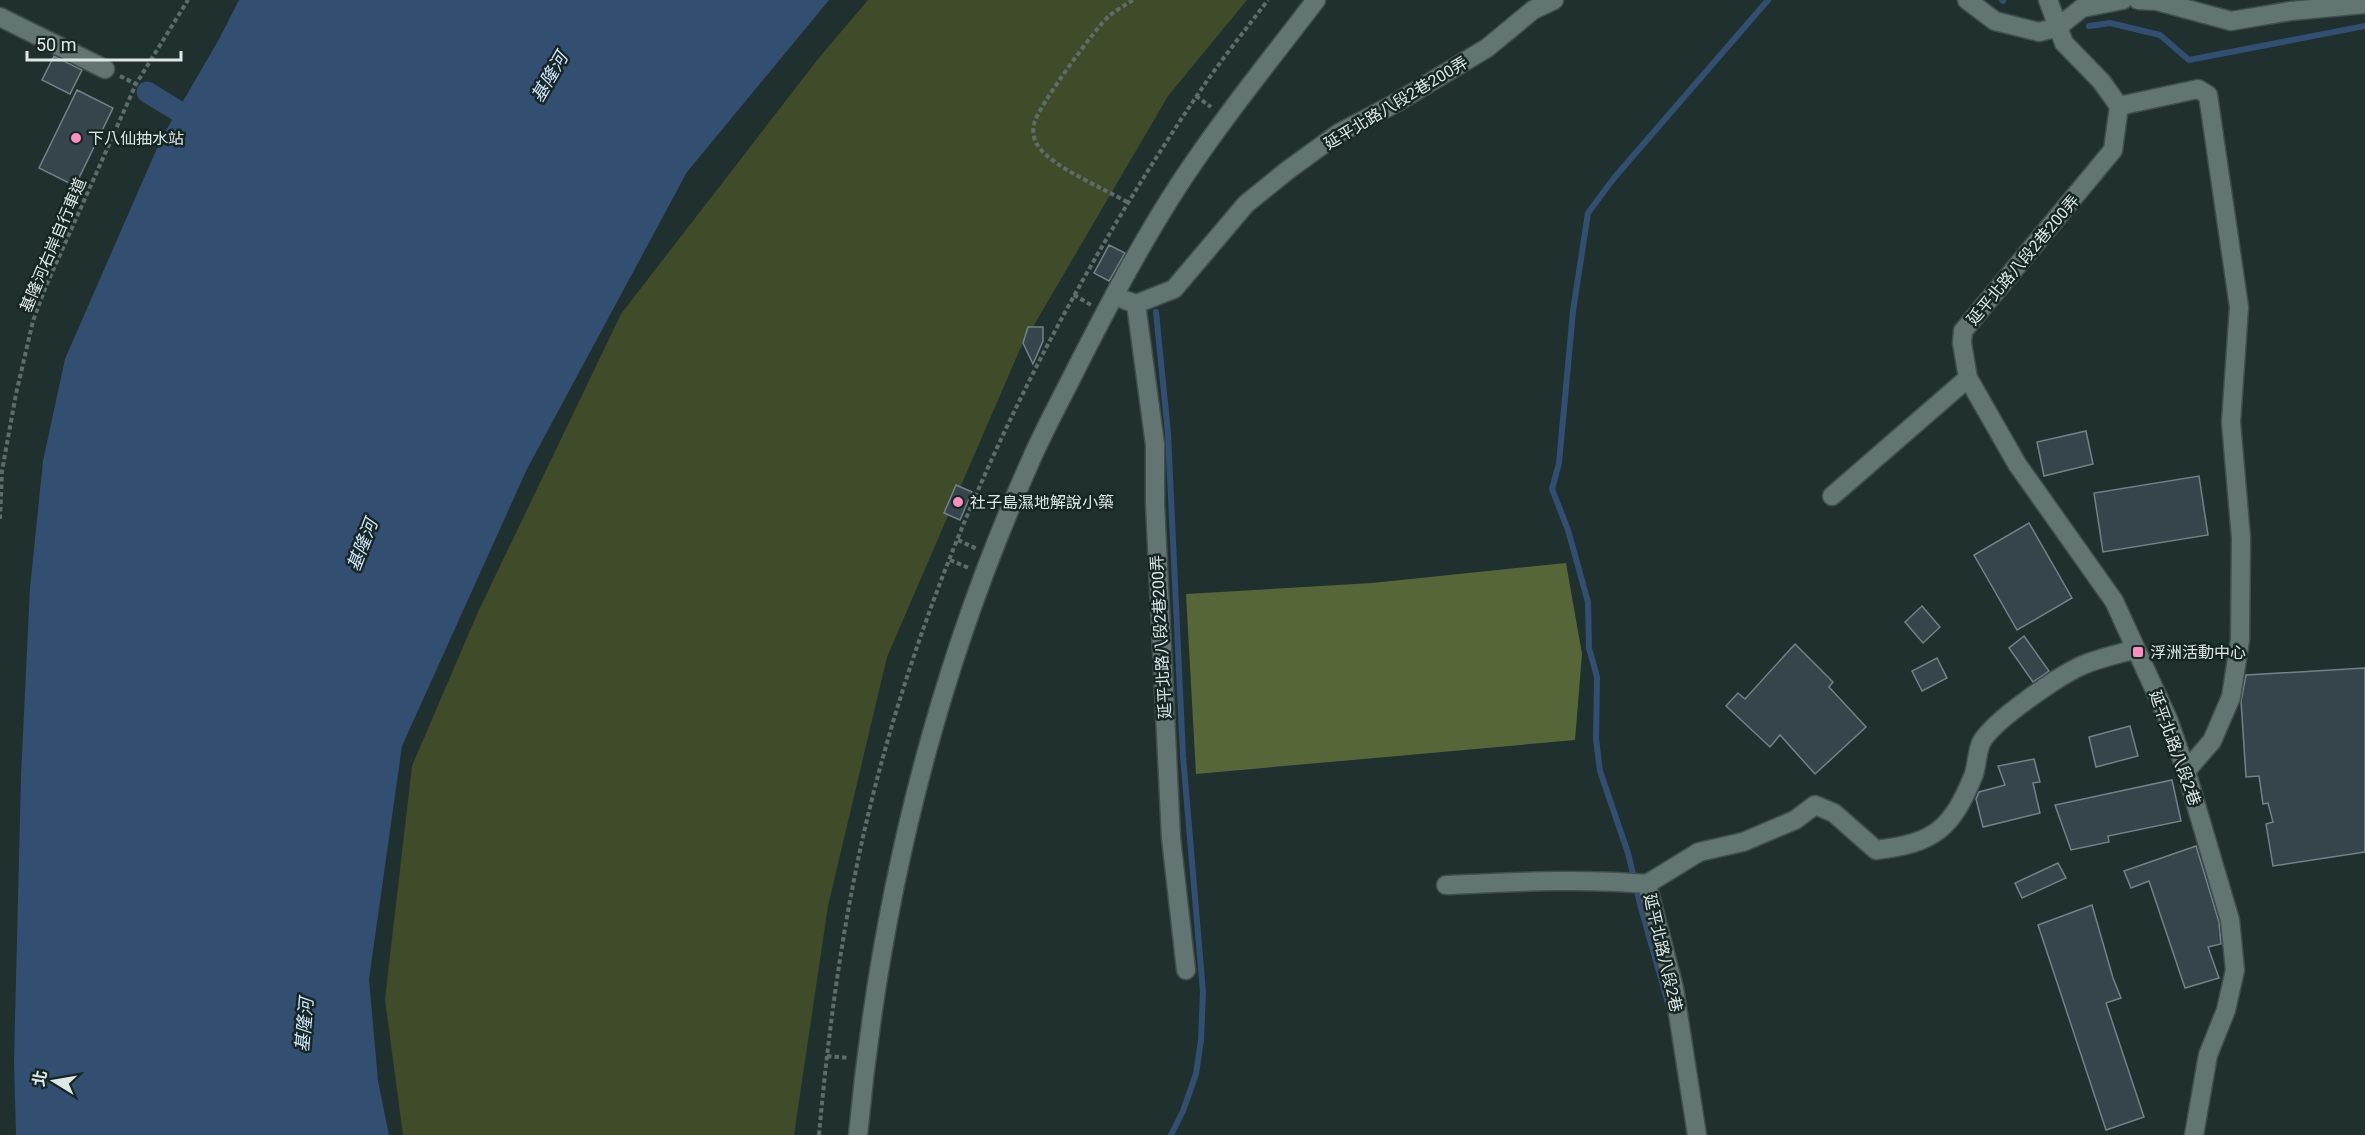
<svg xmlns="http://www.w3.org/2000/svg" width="2365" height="1135" viewBox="0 0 2365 1135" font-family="Roboto,'Noto Sans TC',sans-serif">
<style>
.green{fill:#404b2a}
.forest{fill:#566639}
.water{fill:#324e71}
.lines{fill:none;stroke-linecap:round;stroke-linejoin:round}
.stream{stroke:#324e71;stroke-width:6}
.canal{stroke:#324e71;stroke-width:21}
.building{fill:#36454b;stroke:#718288;stroke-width:1.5}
.minor-casing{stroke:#404e4d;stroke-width:21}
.path{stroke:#5e6d6c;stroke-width:4;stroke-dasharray:4.5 3;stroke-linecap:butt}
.minor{stroke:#637573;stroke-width:18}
.poi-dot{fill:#fd8ec0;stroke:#162625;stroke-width:2}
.labels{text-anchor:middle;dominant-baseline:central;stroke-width:5;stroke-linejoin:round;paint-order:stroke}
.street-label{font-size:16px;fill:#dee8e7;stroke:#162625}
.poi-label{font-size:16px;fill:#dee8e7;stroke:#162625;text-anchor:start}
.water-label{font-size:18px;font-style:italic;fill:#d2e6fe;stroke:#162625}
</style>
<rect width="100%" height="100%" fill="#20302f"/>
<path class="green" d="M868,0H1247L1168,96L1020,349L887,657L828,906L794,1135H403L385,999L412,766L478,612L621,314L818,59Z"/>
<path class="forest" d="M1566,563L1582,654L1575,740L1196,774L1186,594L1372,583Z"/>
<path class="water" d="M239,0H829L687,172L527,469L402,746L369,979L378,1081L389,1135H16L14,1062L21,776L30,588L43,461L65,359L161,139L218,41Z"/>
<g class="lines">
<path class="stream" d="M2002,0L2003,1
M2089,26L2110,23L2160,35L2189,60L2365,26
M1156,312L1168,433L1183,756L1203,992L1201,1040L1196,1074L1183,1111L1171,1135
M1669,1007L1641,908L1628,853L1600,771L1596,739L1597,677L1589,648L1588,602L1568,530L1552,489L1559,463L1573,311L1588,213L1614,178L1768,0"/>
<path class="canal" d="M147,92L201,125"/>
</g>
<path class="building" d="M54,56L82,70L70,94L42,80Z
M77,90L113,108L75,186L39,168Z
M1109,245L1125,253L1109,281L1094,273Z
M1028,327H1043V341L1033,364L1023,343Z
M2086,431L2093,464L2044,476L2037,442Z
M2199,476L2208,535L2103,552L2094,493Z
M956,485L972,492L960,520L944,513Z
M2029,523L2072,598L2017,630L1974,555Z
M1922,606L1940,627L1923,643L1905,622Z
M2024,636L2049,671L2033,682L2009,648Z
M1795,644L1833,682L1829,687L1866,727L1815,774L1780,735L1770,747L1726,706L1738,693L1745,699Z
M1937,658L1947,678L1922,691L1912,671Z
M2365,668V852L2273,866L2266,824L2273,822L2268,803L2263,804L2259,776L2246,777L2241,701L2246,675Z
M2130,726L2138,756L2096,767L2089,737Z
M2034,759L2040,782L2033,783L2040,813L1983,827L1976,799L1979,792L2005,785L1998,766Z
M2172,780L2181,821L2108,836L2109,842L2071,850L2055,805Z
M2196,846L2219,922L2221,944L2208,947L2219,978L2185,988L2149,881L2131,888L2124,871Z
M2058,863L2066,878L2022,898L2015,883Z
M2092,905L2113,978L2121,998L2106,1003L2144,1117L2106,1130L2038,925Z"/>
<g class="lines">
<g class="minor-casing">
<path id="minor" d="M1967,0L1995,21L2039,32L2058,27L2082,8L2123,0
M2048,0L2064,43L2101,81L2119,106L2113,150L1963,331L1962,343L1968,378L2017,464L2114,601L2168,719L2186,771L2230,920L2235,970L2226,1010L2208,1055L2194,1135
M2138,0L2157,1L2231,21L2291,11L2365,4
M0,17L105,69
M2119,106L2198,89L2208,95L2239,307L2231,422L2241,538L2240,640L2231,697L2212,741L2186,771
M1125,300L1136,304L1174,289L1246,204L1288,170L1339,133L1394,104L1487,48L1533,10L1554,0
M1136,304L1155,445V504L1171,838L1186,970
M1832,496L1968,378
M1647,884L1699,852L1743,842L1795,820L1815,805L1834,813L1876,850C1935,843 1952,829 1974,774C1977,764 1977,752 1981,743C1992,721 2060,675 2083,665C2099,658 2119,654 2136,649
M1647,884L1674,988L1697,1135
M1446,885C1513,882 1580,878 1647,884
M858,1135C880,900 934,676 1031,460C1044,430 1060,401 1075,371C1108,306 1142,241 1182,180C1223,118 1271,59 1316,0"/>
</g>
<path class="path" d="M120,76L136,84
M1196,96L1211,107
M1127,202C1105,189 1052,167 1038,146C1034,140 1032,131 1034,124C1037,108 1096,27 1110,15C1117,10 1125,5 1133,0
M1074,295L1091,305
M0,519L2,471L16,394L33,321L46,286L136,84L188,0
M958,540L977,549
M950,560L969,568
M827,1056L849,1058
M819,1135C829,1024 844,912 871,803C933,552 1050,314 1194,100C1217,65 1243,33 1268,0"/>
<use href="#minor" class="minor"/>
</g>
<g class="poi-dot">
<circle cx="76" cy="138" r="6"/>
<circle cx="958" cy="502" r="6"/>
<rect x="2132" y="646" width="12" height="12" rx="3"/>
</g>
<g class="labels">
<g class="street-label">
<text transform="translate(1396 103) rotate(-31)">延平北路八段2巷200弄</text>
<text transform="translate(53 245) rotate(-67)">基隆河右岸自行車道</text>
<text transform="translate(2023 260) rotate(-50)">延平北路八段2巷200弄</text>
<text transform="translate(1161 637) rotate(-93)">延平北路八段2巷200弄</text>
<text transform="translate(2175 748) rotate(70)">延平北路八段2巷</text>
<text transform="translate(1663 953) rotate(77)">延平北路八段2巷</text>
</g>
<g class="poi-label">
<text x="88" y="138">下八仙抽水站</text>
<text x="970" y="502">社子島濕地解說小築</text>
<text x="2150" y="652">浮洲活動中心</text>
</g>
<g class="water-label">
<text transform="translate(549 77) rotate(-60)">基隆河</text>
<text transform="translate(362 545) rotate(-69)">基隆河</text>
<text transform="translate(304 1025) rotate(-85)">基隆河</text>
</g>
</g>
<g transform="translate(54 1081) rotate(281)" stroke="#162625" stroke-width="4.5" paint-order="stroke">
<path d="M0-4.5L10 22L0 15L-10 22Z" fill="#dee8e7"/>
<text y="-9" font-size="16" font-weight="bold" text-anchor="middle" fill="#dee8e7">北</text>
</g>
<path d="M27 51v9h154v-9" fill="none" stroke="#dee8e7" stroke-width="3"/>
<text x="36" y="51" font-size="18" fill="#dee8e7" stroke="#162625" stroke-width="4.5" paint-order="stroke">50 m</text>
</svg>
